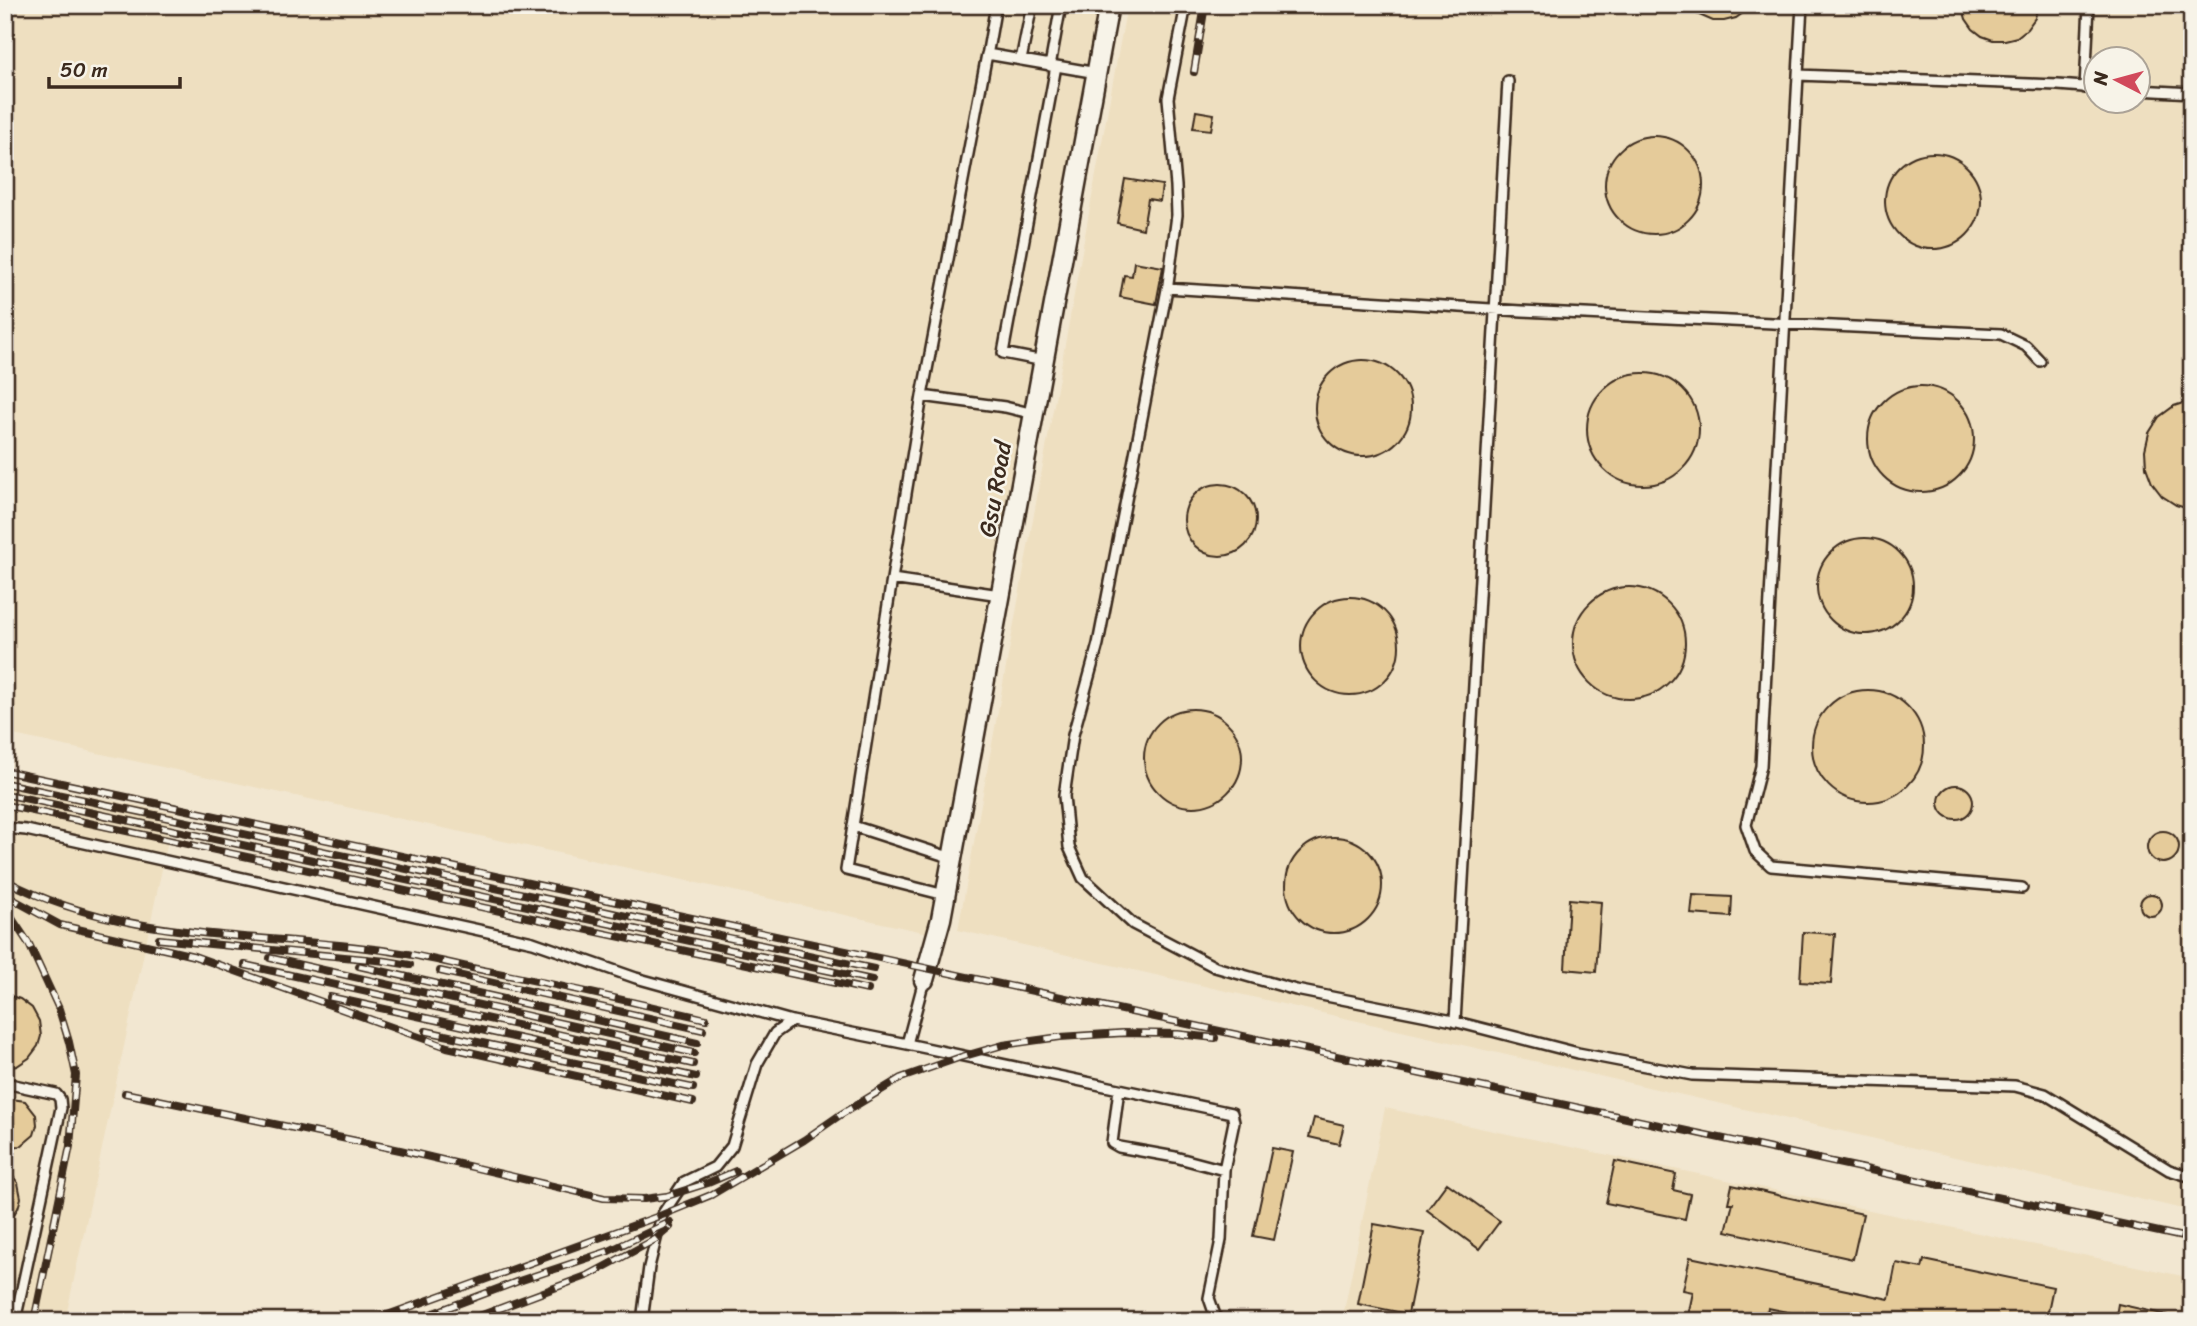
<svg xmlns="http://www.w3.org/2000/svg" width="2197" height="1326" viewBox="0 0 2197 1326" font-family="Sriracha,sans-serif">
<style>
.built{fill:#eedfc0;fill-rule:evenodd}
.building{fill:#e5cb9a;stroke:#3b2a1e;stroke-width:2}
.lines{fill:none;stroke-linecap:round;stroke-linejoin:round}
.lane-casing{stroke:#3b2a1e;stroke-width:14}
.street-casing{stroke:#3b2a1e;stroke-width:23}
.lane{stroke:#f7f3e8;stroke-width:9}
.street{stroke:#f7f3e8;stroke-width:18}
.rail-casing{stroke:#3b2a1e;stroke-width:8}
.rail{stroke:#f7f3e8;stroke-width:5;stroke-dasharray:16;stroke-linecap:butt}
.labels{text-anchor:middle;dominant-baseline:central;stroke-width:5;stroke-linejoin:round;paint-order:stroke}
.street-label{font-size:24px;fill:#3b2a1e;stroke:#f7f3e8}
</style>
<rect width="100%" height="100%" fill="#f2e7d1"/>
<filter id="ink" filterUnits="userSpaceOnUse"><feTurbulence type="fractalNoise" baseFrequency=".0143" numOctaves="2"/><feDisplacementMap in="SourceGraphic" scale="14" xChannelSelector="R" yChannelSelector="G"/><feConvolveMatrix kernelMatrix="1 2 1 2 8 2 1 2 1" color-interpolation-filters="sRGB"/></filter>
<g filter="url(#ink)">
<path class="built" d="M5,5H1100L928,933L5,733Z
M1127,5H2192V1211L958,930ZM2096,60H2138V102H2096Z
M5,779L174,813L65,1321H5Z
M1385,1108L2192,1278V1321H1342Z"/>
<path class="building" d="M1676,5H1754L1736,18L1724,21H1713Z
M1962,5H2038L2035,18L2027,29L2017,37L2005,40H1993L1982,36L1973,29L1966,19Z
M1196,111L1214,114L1211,130L1193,128Z
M1605 185a49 49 0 1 1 98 0a49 49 0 1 1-98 0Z
M1885 201a48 48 0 1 1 96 0a48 48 0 1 1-96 0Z
M1125,179L1162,185L1160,201L1148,199L1143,229L1117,223Z
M1134,262L1163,267L1156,304L1120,297L1124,275L1132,276Z
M1315 408a48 48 0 1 1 96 0a48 48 0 1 1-96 0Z
M1587 429a56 56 0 1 1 112 0a56 56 0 1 1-112 0Z
M1868 439a53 53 0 1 1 106 0a53 53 0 1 1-106 0Z
M2192,400V510L2176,505L2162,496L2152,483L2146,467L2145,450L2149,433L2159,417L2174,406Z
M1184 520a36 36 0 1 1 72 0a36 36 0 1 1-72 0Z
M1817 586a48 48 0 1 1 96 0a48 48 0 1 1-96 0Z
M1573 643a56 56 0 1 1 112 0a56 56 0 1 1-112 0Z
M1301 646a49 49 0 1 1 98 0a49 49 0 1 1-98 0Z
M1812 746a56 56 0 1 1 112 0a56 56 0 1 1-112 0Z
M1144 758a49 49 0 1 1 98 0a49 49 0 1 1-98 0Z
M1939 802a17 17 0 1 1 34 0a17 17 0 1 1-34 0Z
M2147 847a16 16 0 1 1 32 0a16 16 0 1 1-32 0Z
M1286 885a48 48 0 1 1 96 0a48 48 0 1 1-96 0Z
M2140 905a11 11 0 1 1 22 0a11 11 0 1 1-22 0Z
M1693,895L1732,897L1731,917L1691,914Z
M1569,899L1601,902L1596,972L1565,969Z
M1803,932L1835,934L1831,984L1800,982Z
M5,994L20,999L32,1008L39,1021L41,1036L38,1046L29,1058L17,1066L5,1068Z
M5,1098L25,1101L36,1115L37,1125L34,1135L21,1146L5,1147Z
M1314,1118L1344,1125L1339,1144L1309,1137Z
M1272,1148L1293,1152L1274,1240L1253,1236Z
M1615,1161L1676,1174L1673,1190L1690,1194L1685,1219L1606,1203Z
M5,1166L18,1183L21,1198L18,1208L5,1228Z
M1447,1183L1500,1221L1479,1249L1427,1210Z
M1732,1185L1863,1214L1853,1259L1726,1231L1733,1203H1728Z
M1374,1224L1424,1233L1408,1314L1358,1304Z
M1690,1257L1889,1299L1896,1263L1922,1268L1924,1260L2053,1287L2046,1321H1831L1768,1308L1766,1321H1687L1693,1292L1683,1290Z
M2118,1304L2167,1315V1321H2115Z"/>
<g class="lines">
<g class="lane-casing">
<path id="lane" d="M1186,5L1168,98L1176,186L1177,215L1168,284L1098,644L1073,735L1064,796L1069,847L1083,878L1133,924L1215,967L1296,990L1453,1021L1578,1053L1692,1075L2015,1086L2045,1094L2169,1170L2192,1177
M987,56L996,5
M1021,60L1032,5
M1050,66L1061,5
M1798,75L1802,5
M2085,88L2089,5
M2138,90L2192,93
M1167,288L1522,311L2001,334L2026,346L2040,361
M1044,361L1003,353L1056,66
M922,396L987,54L1097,73
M892,579L922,396L1005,407L1034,414
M853,826L846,870L945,895
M5,828L26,830L533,942L636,978L792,1021
M952,858L853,826L892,579L1000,595
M2022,888L1771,866L1755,851L1746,825L1761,766L1798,75L2058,85L2096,88
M1455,1022L1508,81
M907,1044L1232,1113L1234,1122L1224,1170L1221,1240L1209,1298L1217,1321
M5,1083L56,1094L60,1099L61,1108L15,1321
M1119,1089L1112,1143L1119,1147L1175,1157L1224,1170
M642,1321L649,1267L662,1215L684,1182L715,1167L732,1146L757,1064L775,1033L792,1021L907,1044L924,980"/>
</g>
<g class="street-casing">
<path id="street" d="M924,980L941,919L1109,5"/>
</g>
<use href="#lane" class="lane"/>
<use href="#street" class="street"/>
<g class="rail-casing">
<path id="rail" d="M1194,72L1205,5
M5,771L2192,1239
M5,783L874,969
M5,794L872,980
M5,805L868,990
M5,880C123,943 261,932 389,951C417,955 445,962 472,968C551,983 628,1001 706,1019
M5,895L60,925L194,956L447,1047L693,1102
M5,908L29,944L59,1009L69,1042L76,1075L70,1146L34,1321
M159,939L386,961L410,965
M270,958L694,1053
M245,965L693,1064
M359,966L697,1043
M440,971L703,1030
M330,997L696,1077
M426,1031L693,1088
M125,1093L400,1150L604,1198L644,1199L667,1196L708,1183L736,1171
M371,1321L662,1215L711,1195L804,1140L840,1115L901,1078L961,1057L1003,1045L1060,1037L1123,1033L1178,1034L1215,1038
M412,1321L516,1282L609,1251L670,1222
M466,1321L589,1275L656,1239L670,1227"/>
</g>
<use href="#rail" class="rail"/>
</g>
</g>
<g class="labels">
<g class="street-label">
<text transform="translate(995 489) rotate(-80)">Gsu Road</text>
</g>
</g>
<rect width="2197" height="1326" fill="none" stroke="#f7f3e8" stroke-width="28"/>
<rect x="14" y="14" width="2169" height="1298" fill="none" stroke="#3b2a1e" stroke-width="2.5" filter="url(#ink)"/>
<g transform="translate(2117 80) rotate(276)"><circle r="33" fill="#f7f3e8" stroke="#aca397" stroke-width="2"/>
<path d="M0-5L12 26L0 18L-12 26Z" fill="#d1495b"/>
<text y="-10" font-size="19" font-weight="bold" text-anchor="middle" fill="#3b2a1e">N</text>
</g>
<path d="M49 77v10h131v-10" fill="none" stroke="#3b2a1e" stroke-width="3.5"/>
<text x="60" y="77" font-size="21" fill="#3b2a1e" stroke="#f7f3e8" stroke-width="5" paint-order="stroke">50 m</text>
</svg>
